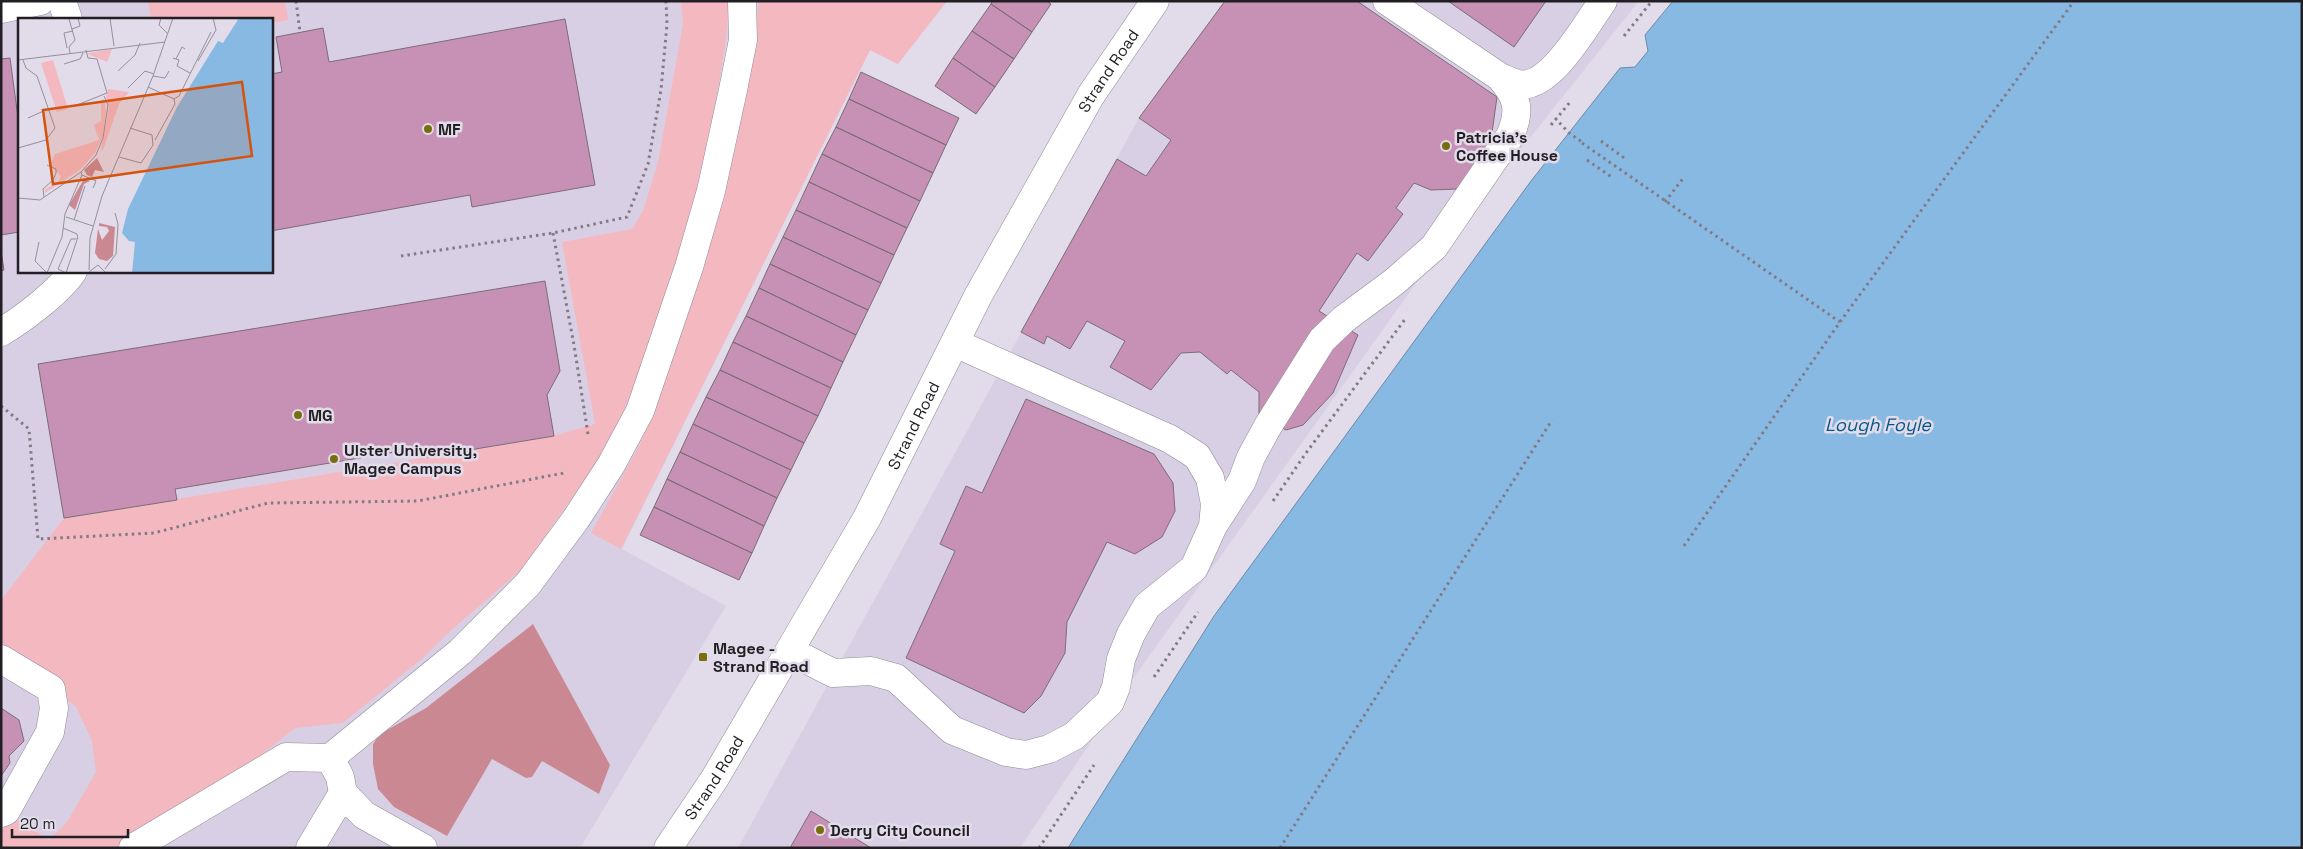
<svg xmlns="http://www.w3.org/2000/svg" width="2303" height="849" viewBox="0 0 2303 849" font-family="'Space Grotesk',sans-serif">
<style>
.built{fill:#d9cfe4;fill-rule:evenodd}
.green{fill:#f4b9c0}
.forest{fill:#ca8992}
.water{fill:#88b9e3;stroke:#698baa}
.building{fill:#c791b5;stroke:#7a6d75}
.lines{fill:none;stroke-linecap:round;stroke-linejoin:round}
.minor-casing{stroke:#908a97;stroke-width:29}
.highway-casing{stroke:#908a97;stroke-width:29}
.path{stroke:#807b84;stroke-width:3;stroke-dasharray:2.5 4;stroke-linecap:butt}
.minor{stroke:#fff;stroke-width:28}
.highway{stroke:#fff;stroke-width:28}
.poi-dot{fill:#776f0e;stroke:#e2dbe9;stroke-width:2}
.labels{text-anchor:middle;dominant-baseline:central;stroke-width:5;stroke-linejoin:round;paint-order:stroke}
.street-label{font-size:16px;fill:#221f24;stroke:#e2dbe9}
.poi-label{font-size:16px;font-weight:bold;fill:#221f24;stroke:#e2dbe9;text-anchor:start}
.water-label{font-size:18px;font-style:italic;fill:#02578b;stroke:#e2dbe9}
.inset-road{fill:none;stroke:#95909a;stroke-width:1}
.view{fill:#d4530e;fill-opacity:0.15;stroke:#d4530e;stroke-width:2.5}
.inset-edge{fill:none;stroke:#221f24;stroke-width:2.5}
</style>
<rect width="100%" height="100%" fill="#e2dbe9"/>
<path class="built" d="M1,1H947L898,64L870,50L622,549L726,606L580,848H1ZM19,19H271V271H19Z
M1225,1H1639L1435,257L1132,680L1020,848H738L1139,118Z"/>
<path class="green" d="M148,1H285L288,20L271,23V19H151Z
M681,1H730L725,47L713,118L689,227L638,383L630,396L616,429L584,481L521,570L446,635L424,657L343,723L295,728L240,772L121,848H1V830L18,820L49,840L67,822L96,772L92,741L76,707L1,646V600L64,518L553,436L595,424L562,242L632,229L643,211L658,162L683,24Z
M759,1H947L898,64L870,50L621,549L591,533L640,444L676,348L712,225L750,62Z"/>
<path class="forest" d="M533,624L610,765L599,794L542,761L532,777L526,778L492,759L447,836L394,807L378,789L373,764V744L380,734L426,708Z"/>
<path class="water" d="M1673,1H2302V848H1068L1214,616L1531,181L1620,68L1635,67L1648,51L1645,35Z"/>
<path class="building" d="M992,1H1047L1051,4L1032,32L991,4Z
M1225,1H1357L1497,97L1490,147L1457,189L1431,190L1414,183L1396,208L1403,214L1368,261L1357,253L1319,311L1358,335L1333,393L1303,425L1286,430L1259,414V392L1231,370L1227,374L1200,352L1181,353L1151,390L1110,367L1125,341L1087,321L1070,349L1047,336L1044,344L1021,332L1117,159L1146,176L1171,140L1139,118Z
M1448,1H1546L1514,47Z
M991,4L1032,32L1014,59L972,31Z
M565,19L595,185L472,207L470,195L271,231V74L282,72L276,37L323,28L329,62Z
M972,31L1014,59L995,87L953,58Z
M10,58L19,125V232L1,235V59Z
M953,58L995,87L976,114L935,86Z
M861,72L959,118L946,145L849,99Z
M849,99L946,145L933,173L836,127Z
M836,127L933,173L920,201L822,154Z
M822,154L920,201L907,228L809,182Z
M809,182L907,228L894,255L796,210Z
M796,210L894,255L881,283L783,237Z
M783,237L881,283L868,310L770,264Z
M1,251L4,270L1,271Z
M770,264L868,310L856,335L759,288Z
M545,281L560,371L547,395L554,436L421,458L419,448L175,489L177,500L64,518L38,364Z
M759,288L856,335L843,362L746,316Z
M746,316L843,362L831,388L733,342Z
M733,342L831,388L818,416L720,370Z
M720,370L818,416L804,443L706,397Z
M706,397L804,443L791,470L693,424Z
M1026,399L1154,454L1173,483L1175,511L1162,537L1135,554L1107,542L1067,622L1065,653L1041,696L1024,713L906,658L955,551L940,544L966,486L982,493Z
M693,424L791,470L777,498L680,452Z
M680,452L777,498L764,526L667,479Z
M667,479L764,526L752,553L654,507Z
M654,507L752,553L739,580L640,535Z
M1,708L19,720L24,741L9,756L10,763L1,776Z
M811,811L871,848H790Z"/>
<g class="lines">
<g class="minor-casing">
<path id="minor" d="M62,1L68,19
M1387,1L1500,77C1506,79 1512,83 1518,84C1550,91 1587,23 1603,1
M1,9L40,1
M1,332C22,320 60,291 73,271
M1213,526L1242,481L1251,457L1268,426L1322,340L1344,319L1394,282L1434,247L1510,136C1521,110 1518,98 1500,77
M790,651L833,673L871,671L896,678L952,730L1006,752L1026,755L1049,749L1074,736L1110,702L1116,687L1121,659L1131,634L1147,606L1194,568L1213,526L1215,504L1210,478L1197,456L1170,439L955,343
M1,659L51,689L54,708L50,732L6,811L1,813
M343,793L364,815L423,848
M133,848L286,757L330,758
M310,848L343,793L340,777L330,758L460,652L528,584L576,519L611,465L640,411L689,267L711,191L733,90L743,40L742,1"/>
</g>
<g class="highway-casing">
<g id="highway">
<path id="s1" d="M668,848L715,778L867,518L978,296L1091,95L1155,1"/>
</g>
</g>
<path class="path" d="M296,1L300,32
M1624,36L1652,1
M1555,118L1569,133L1582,142
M1551,125L1571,101
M1601,141L1627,160
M1582,143L1840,322
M1587,160L1613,178
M1665,202L1684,177
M553,233L574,345L588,434
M401,256L553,233L627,217L648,164L661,90L667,24L666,1
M1,406L29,429L38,539L154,533L268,503L418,501L564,473
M1273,501L1306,453L1406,318
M1684,546L1840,322L2074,1
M1154,677L1198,612
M1039,848L1094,765
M1280,848L1552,420"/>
<use href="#minor" class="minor"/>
<use href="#highway" class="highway"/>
</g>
<g class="poi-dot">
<circle cx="428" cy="129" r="5"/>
<circle cx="1446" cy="146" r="5"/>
<circle cx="298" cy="415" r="5"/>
<circle cx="334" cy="459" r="5"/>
<rect x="698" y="652" width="10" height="10" rx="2.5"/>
<circle cx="820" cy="830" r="5"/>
</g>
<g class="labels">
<g class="street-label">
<text stroke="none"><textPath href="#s1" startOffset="894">Strand Road</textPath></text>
<text stroke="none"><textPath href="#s1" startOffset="489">Strand Road</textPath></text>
<text stroke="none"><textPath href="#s1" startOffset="84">Strand Road</textPath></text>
</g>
<g class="poi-label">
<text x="438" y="129">MF</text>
<text x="1456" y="137">Patricia's<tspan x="1456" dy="18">Coffee House</tspan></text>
<text x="308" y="415">MG</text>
<text x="344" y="450">Ulster University,<tspan x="344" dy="18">Magee Campus</tspan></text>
<text x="713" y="648">Magee -<tspan x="713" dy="18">Strand Road</tspan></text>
<text x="830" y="830">Derry City Council</text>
</g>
<g class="water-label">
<text x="1878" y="424">Lough Foyle</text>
</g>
</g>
<g transform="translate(18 18)">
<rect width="255" height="255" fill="#e2dbe9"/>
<path d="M94,31L89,44L70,36L71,35ZM35,42L50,91L39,94L23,45ZM90,71L111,74L101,86L85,132L83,131L91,89L88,79ZM86,81L88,94L85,118L77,135L63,151L27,175V171L40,164L43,158L32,148L37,136L81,122L76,107L83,103V82Z" fill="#f4b9c0"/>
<path d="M79,140L86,154L77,152L74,159L69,157L66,152ZM66,161L72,163L66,166L57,192L51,187ZM81,205L97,209L95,238L89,243L81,241L77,235L80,211L84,222L91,213L89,209L81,208Z" fill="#ca8992"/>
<path d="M221,0H255V255H114L117,224L111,223L104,215L110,191L159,89L200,23L205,25Z" fill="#88b9e3"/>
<path class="inset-road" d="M92,0L96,28M143,0L141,7L150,16M51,1L57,22L51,29L52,35M54,11L62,8L60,0M49,30L46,15L55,13M155,40L161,42L159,48L172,55M158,41L164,29L167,31M0,42L147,24M180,43L198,12L195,0M46,46L62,41L65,35M100,53L117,37L122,25M135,58L147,60L151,53M130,69L156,81M110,70L127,53L136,56M156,81L161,78L193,14M59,87L89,75L79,41L70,40L68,32M10,100L30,91M137,122L157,86L156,81M0,130L28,122L37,110L19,58L8,50L5,42M101,139L123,145L135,127L134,117L112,110M64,157L78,163L75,170M26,179L25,171L35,162L38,155V151L29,147M0,180L22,182L63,154M48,199L75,208M56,202L67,168M45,210L59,216L60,221H53L40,251L48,255L59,222M21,224L17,243L29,255L44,219L47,196L64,157L63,154L78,137L85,120L90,87L86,78M87,251L98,236L100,206L97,195M71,252L72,220L84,178L135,58L155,0M71,254L80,247L88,255"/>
<path class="view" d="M224,64L234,138L35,166L25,92Z"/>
<rect width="255" height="255" class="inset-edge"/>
</g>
<rect width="2303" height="849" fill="none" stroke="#221f24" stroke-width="5"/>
<path d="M12 829v8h116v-8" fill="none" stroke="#221f24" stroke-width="2.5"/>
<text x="20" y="829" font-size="15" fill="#221f24" stroke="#e2dbe9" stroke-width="4" paint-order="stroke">20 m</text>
</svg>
